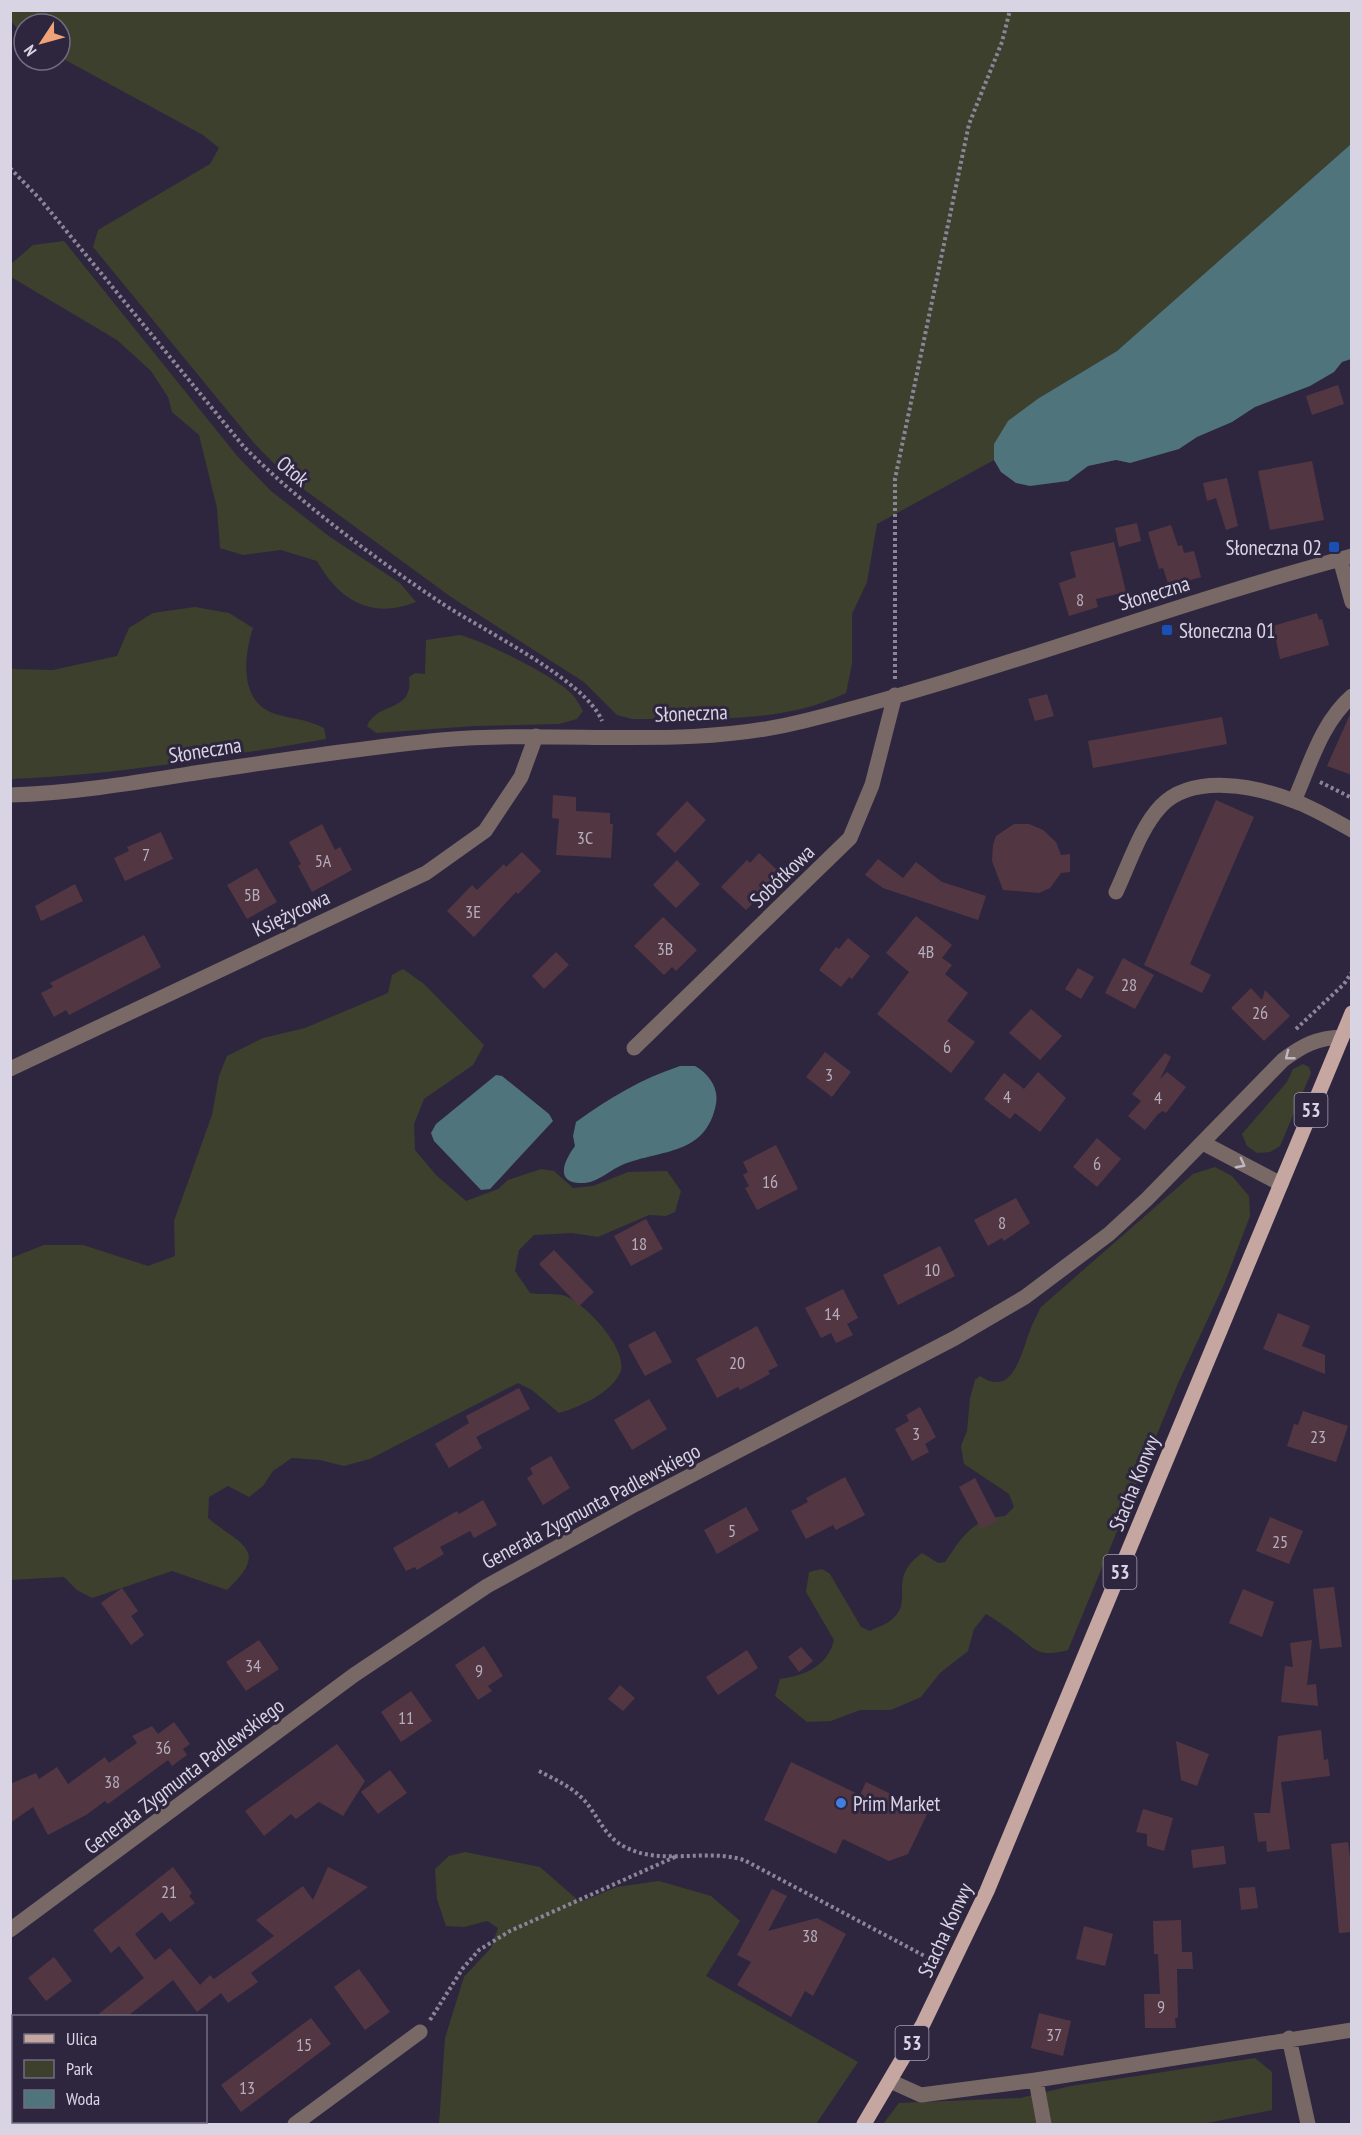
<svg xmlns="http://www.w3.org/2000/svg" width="1362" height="2135" viewBox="0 0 1362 2135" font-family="'PT Sans Narrow',sans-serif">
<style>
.green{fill:#3d402d}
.water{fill:#50747b}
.building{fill:#523743}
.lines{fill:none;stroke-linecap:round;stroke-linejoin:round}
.path{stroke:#8b8599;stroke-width:4;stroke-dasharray:3 3;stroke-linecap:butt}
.minor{stroke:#786966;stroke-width:15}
.major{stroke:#c5a6a1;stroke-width:15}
.oneway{stroke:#c0b9c4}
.transit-dot{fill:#1a4fb4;stroke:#2e263e;stroke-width:2}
.shop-dot{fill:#3f7fe0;stroke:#2e263e;stroke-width:2}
.labels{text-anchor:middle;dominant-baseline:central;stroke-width:6;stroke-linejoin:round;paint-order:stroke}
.number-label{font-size:18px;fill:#b6adbc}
.shield{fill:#2e263e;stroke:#a5a0b2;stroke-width:1.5}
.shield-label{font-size:20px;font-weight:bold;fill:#d8d4e4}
.street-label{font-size:21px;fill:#d8d4e4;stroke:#2e263e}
.poi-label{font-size:21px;fill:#d8d4e4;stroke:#2e263e;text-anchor:start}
</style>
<rect width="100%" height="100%" fill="#2e263e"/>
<path class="green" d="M10,11H1351V144L1117,351L1039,398L994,444V460L877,524L867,582L852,614V664L846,693C780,725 703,718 632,719L617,715L584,682L451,597L287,477L254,443L93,247L98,230L210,164L219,148L203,135L60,57V24H24V37L11,21Z
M64,241L238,457L271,491L330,537L400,583L416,602C371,620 339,600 317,561L281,550L243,555L220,548L217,508L199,435L172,412L168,397L151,371L117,340L11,277L12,263L33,245Z
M195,607L229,613L253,628C243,659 239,705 279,715C298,720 305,719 324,728L326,739C221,757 117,775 11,779V669L53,670L117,656L129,628L153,613Z
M460,635C486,642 555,676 573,695C577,700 580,706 583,711L577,719L559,724L475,726L376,733L367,726C378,701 414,713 409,677L415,673L425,674L426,640Z
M403,969L424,984L484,1045L473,1065L424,1099L414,1124L415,1150L436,1175L466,1201L498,1189L508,1180L541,1169L554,1171L573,1188L593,1186L628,1172L667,1171L681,1191L675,1212L666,1216L649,1215L598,1237L572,1233L534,1235L519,1250L515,1271L530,1293C540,1295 552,1293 562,1295C583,1300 630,1350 620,1373C610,1394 579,1407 559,1413L532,1390L518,1383L370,1459L344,1466L320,1460L292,1458L273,1471L263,1486L249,1497L228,1486L209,1497L208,1518C240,1545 271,1549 227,1590L172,1571L92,1598L77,1590L64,1577L11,1580V1258L44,1245H83L148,1266L175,1256L174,1221L212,1115L219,1076L227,1056L263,1038L305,1028L388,993L392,975Z
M1303,1064L1309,1067L1311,1073L1280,1146L1270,1152L1257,1153L1247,1146L1242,1134L1287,1082L1293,1069Z
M1215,1167L1232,1176L1249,1196L1250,1216L1225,1282L1179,1381L1068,1650C1037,1658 1037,1650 1014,1633C1005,1626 996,1620 986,1614L974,1629L968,1651L940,1673L921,1697L891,1710H860L831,1721L807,1722L775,1696L780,1679C804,1676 828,1666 834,1640L806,1592L809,1572L822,1569L830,1574L861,1627L870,1631C877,1627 886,1625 891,1620C916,1601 885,1580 922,1553L938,1563L945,1562C963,1536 972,1519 1005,1516L1014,1507L1009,1494L964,1464L961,1446L967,1431L970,1398L975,1380L980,1376C1012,1398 1021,1355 1029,1333C1032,1324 1037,1315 1041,1307L1193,1174Z
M465,1852L540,1867L580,1902L617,1887L659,1881L711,1896L740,1921L706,1976L858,2062L816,2124H439L445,2038L464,1977L491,1948L498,1928L487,1921L464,1927L446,1926L437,1899L435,1869L449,1856Z
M1255,2058L1272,2072V2110L1202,2124H883L899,2103L1020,2098L1071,2086Z"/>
<path class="water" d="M1351,144V359L1342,362L1334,372L1310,386L1255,407L1232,422L1197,437L1179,449L1130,463L1116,460L1088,466L1068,481L1030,486L1016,483L1001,472L994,460V444L1008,421L1039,398L1117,351Z
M680,1066H695C709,1074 719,1088 716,1104C706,1156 661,1149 622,1165C608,1171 597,1184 580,1183C553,1182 566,1158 575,1146L573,1136L576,1122C609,1098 641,1079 680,1066Z
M496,1075L502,1076L549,1114L553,1121L490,1189L481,1190L434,1141L431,1133L436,1124Z"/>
<path class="building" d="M1338,385L1344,404L1312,415L1306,396Z
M1312,461L1324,520L1270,530L1258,471Z
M1227,478L1238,526L1226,530L1216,498L1207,501L1203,483Z
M1137,523L1141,541L1119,547L1115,528Z
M1171,525L1178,546L1182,545L1184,553L1194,551L1201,577L1169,586L1163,568L1159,569L1148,532Z
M1114,542L1126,592L1096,599L1098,607L1069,616L1059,583L1076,577L1070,552Z
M1317,613L1319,620L1322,619L1329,645L1280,659L1273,626Z
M1047,694L1054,716L1035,721L1028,699Z
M1352,710V775L1327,766Z
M1222,717L1227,744L1093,768L1088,741Z
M553,795L576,797V811L610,813V824H613L611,858L556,855L559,819L552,818Z
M1216,800L1254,817L1190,964L1211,975L1202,993L1144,965Z
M687,801L706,820L675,853L656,834Z
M322,824L335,850L340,847L352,870L312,892L298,866L301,864L289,842Z
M1014,824H1029L1043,830L1056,842L1061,855L1070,854V872L1061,873L1050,888L1039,893L1003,890L992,861L993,845L996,836Z
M161,832L173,859L125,881L114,858L129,851L127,847Z
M522,852L541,871L518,894L516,892L474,937L447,911L472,885L477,890L504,864L506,867Z
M759,853L777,870L773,875L778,879L746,910L721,887L747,860L750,863Z
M878,859L903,878L916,862L942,882L986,896L978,920L883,888L865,875Z
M677,860L700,884L676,908L653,885Z
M257,868L277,902L247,919L227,885Z
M75,884L83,901L41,921L35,906Z
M916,916L952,945L942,958L952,965L945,974L968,993L947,1021L975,1042L951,1073L877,1014L909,972L886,953Z
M663,917L697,950L676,971L672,967L664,975L634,946Z
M144,935L161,967L69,1015L66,1010L54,1017L41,993L53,987L50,983Z
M848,938L870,956L852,979L849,977L841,987L819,970L836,947L839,949Z
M556,952L569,965L544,989L532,976Z
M1123,958L1154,975L1135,1009L1105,993Z
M1078,968L1094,977L1081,999L1065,989Z
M1251,988L1262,1000L1265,990L1290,1016L1264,1041L1231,1008Z
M1031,1009L1062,1036L1040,1060L1009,1033Z
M825,1052L851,1072L832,1097L806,1077Z
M1165,1053L1171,1057L1160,1079L1167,1072L1186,1087L1166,1113L1163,1111L1158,1114L1145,1130L1128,1116L1141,1101L1132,1094Z
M1038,1072L1066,1098L1040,1132L1015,1113L1010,1119L984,1099L1004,1073L1024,1089Z
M1097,1138L1121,1159L1097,1187L1073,1167Z
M776,1145L798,1189L757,1210L745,1188L749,1186L743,1175L748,1172L743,1162Z
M1016,1198L1030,1223L1004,1241L1002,1238L988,1246L974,1220Z
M646,1219L663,1249L631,1266L614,1236Z
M940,1246L955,1276L898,1305L883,1275Z
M554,1250L594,1292L579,1306L539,1264Z
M843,1289L858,1318L847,1324L853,1335L836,1343L831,1333L821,1338L805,1308Z
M1278,1313L1310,1326L1302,1346L1325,1355V1374L1263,1349Z
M757,1326L778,1366L768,1371L770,1374L740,1390L738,1387L717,1398L696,1359Z
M655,1331L672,1362L645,1376L628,1345Z
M519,1388L530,1409L476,1437L482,1448L449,1468L435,1444L469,1423L466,1416Z
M649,1399L667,1429L632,1450L614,1420Z
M920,1407L936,1437L925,1444L929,1452L912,1461L895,1429L909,1421L906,1415Z
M1303,1411L1348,1426L1336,1462L1287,1446L1294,1424L1298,1425Z
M551,1456L570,1488L543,1505L527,1478L533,1474L530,1468Z
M845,1477L865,1515L836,1530L833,1525L806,1539L791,1511L808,1502L806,1498Z
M975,1478L997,1521L981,1529L959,1487Z
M483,1500L497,1525L474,1538L470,1531L440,1547L444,1554L417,1570L415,1567L406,1571L393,1548L457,1511L459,1514Z
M746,1507L759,1530L717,1554L704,1530Z
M1270,1517L1303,1531L1289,1564L1256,1551Z
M1334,1587L1342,1647L1320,1649L1313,1589Z
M122,1588L138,1611L131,1616L144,1635L131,1645L101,1603Z
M1243,1589L1274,1602L1262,1637L1229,1623Z
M259,1640L279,1669L246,1691L226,1662Z
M1312,1640L1307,1685L1316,1684L1318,1706L1281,1702L1285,1666L1293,1667L1290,1643Z
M484,1646L503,1676L488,1686L492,1691L478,1700L455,1665Z
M801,1647L813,1661L799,1672L788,1657Z
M747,1650L758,1668L718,1695L706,1677Z
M620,1685L635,1698L623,1711L608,1699Z
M411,1691L432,1721L401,1742L381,1712Z
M174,1722L190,1744L183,1749L187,1755L172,1766L168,1760L108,1804L105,1801L86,1815L48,1835L33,1807L10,1823V1784L36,1773L39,1779L57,1767L68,1784L105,1757L109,1763L137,1743L132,1736L152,1726L158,1734Z
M1321,1730L1324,1760L1328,1759L1330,1776L1281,1782L1290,1849L1267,1852L1266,1841L1258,1842L1254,1813H1270L1278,1736Z
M1176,1741L1209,1754L1197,1786L1181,1780Z
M337,1744L365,1781L343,1816L319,1802L296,1819L291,1814L264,1836L245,1811Z
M791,1762L860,1795L866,1782L928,1812L908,1854L889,1861L843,1839L836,1854L764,1820Z
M390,1770L407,1793L378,1814L361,1792Z
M1143,1809L1173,1818L1164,1851L1147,1846V1834L1136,1832Z
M1348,1842L1352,1873V1932L1339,1933L1331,1844Z
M1224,1846L1226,1864L1193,1868L1191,1850Z
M173,1867L192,1893L189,1896L195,1903L170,1922L162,1912L135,1934L155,1960L170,1948L200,1985L210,1975L214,1979L274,1936L256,1920L303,1886L313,1900L328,1867L368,1887L251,1973L258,1982L228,2003L221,1993L197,2012L173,1980L128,2016H96L144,1978L119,1946L111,1953L93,1930Z
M1255,1887L1258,1908L1241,1910L1239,1888Z
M772,1889L787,1896L768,1931L817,1918L846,1934L813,1996L805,1991L791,2017L737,1985L751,1962L737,1955Z
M1181,1920L1182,1952H1192L1193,1969H1177L1178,2018H1175L1176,2028H1145L1144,1994H1160L1158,1954H1154L1153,1921Z
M1084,1926L1113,1934L1105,1966L1076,1959Z
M54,1957L72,1981L46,2001L28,1978Z
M359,1969L390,2012L365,2030L334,1987Z
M1039,2013L1071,2021L1063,2056L1031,2048Z
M311,2018L331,2044L241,2112L221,2085Z"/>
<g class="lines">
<path class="path" d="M10,168L40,199L244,447C299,502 374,558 440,602C480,629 586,680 602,721
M895,679V479L969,124L1002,42L1010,10
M1320,782L1352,798
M1296,1029L1344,984L1352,972
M539,1771C554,1779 570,1786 582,1798C598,1814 603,1836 625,1847C661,1866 705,1848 744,1860L934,1961
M430,2020L463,1968L479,1950L510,1931L677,1856"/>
<path class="minor" d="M1340,559L1352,602
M10,795C73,793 133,783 195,773C277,761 358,748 441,740C561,729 686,751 804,721C989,675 1168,605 1352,556
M1294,801C1310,765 1321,723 1352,696
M1116,892C1129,865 1140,828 1161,806C1193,773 1256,786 1294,801C1314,808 1333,820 1352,830
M634,1048L850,838L872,785L895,695
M10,1069L426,873L485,831L521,777L536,736
M1203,1143L1281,1184
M10,1930L354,1675L487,1586L636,1504L955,1338L1025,1297L1109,1234L1147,1199L1283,1060C1303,1045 1317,1038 1342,1037
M1289,2038L1308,2124
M1036,2080L1044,2124
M890,2081L921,2095L1036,2080L1352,2030
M295,2124L420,2032"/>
<path class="major" d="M864,2124L923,2024L987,1891L1352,1013"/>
</g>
<defs><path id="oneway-chevron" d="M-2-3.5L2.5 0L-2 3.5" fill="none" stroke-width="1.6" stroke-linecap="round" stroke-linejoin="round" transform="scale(1.5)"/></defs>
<g class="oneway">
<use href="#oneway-chevron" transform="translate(1289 1056) rotate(142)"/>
<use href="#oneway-chevron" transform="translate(1241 1164) rotate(28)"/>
</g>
<g class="transit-dot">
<rect x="1328" y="541" width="12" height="12" rx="3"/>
<rect x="1161" y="624" width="12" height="12" rx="3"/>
</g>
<circle class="shop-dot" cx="841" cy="1803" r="6"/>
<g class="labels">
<g class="number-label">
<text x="1080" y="599">8</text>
<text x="585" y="837">3C</text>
<text x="146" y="854">7</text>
<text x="323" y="860">5A</text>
<text x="252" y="894">5B</text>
<text x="473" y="911">3E</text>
<text x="665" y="948">3B</text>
<text x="926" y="951">4B</text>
<text x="1129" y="984">28</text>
<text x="1260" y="1012">26</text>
<text x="947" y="1046">6</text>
<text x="829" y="1074">3</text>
<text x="1007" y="1096">4</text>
<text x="1158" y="1097">4</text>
<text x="1097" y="1163">6</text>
<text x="770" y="1181">16</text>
<text x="1002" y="1222">8</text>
<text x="639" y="1243">18</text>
<text x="932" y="1269">10</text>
<text x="832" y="1313">14</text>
<text x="737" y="1362">20</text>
<text x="916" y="1433">3</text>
<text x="1318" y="1436">23</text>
<text x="732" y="1530">5</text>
<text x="1280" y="1541">25</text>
<text x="253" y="1665">34</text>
<text x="479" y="1670">9</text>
<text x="406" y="1717">11</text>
<text x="163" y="1747">36</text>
<text x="112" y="1781">38</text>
<text x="169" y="1891">21</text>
<text x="810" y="1935">38</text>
<text x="1161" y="2006">9</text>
<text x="1054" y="2034">37</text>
<text x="304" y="2044">15</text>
<text x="247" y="2087">13</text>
</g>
<g class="shield">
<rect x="1294.5" y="1093" width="33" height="34" rx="4.5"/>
<rect x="1103.5" y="1555" width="33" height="34" rx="4.5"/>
<rect x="895.5" y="2026" width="33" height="34" rx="4.5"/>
</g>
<g class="shield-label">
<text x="1311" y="1110">53</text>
<text x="1120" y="1572">53</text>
<text x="912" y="2043">53</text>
</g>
<g class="street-label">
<text transform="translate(293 471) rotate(40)">Otok</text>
<text transform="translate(1154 593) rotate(-17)">Słoneczna</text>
<text transform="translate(691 713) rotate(-2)">Słoneczna</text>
<text transform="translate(205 750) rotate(-9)">Słoneczna</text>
<text transform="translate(782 876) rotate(-44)">Sobótkowa</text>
<text transform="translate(291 913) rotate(-25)">Księżycowa</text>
<text transform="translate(1134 1483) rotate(-68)">Stacha Konwy</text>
<text transform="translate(591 1506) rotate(-28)">Generała Zygmunta Padlewskiego</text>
<text transform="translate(184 1776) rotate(-37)">Generała Zygmunta Padlewskiego</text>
<text transform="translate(945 1930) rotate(-65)">Stacha Konwy</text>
</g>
<g class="poi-label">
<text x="1322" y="547" text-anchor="end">Słoneczna 02</text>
<text x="1179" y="630">Słoneczna 01</text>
<text x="853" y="1803">Prim Market</text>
</g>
</g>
<rect width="1362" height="2135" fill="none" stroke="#d8d4e4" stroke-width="24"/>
<rect x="12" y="2015" width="195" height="108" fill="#2e263e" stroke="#726c80" stroke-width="1.5"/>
<rect x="24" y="2034" width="30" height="9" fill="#c5a6a1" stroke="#726c80" stroke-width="1.5"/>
<text x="66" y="2045" font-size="18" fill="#d8d4e4">Ulica</text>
<rect x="24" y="2060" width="30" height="18" fill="#3d402d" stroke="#726c80" stroke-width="1.5"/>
<text x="66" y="2075" font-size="18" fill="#d8d4e4">Park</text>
<rect x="24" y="2090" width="30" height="18" fill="#50747b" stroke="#726c80" stroke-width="1.5"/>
<text x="66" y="2105" font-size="18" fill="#d8d4e4">Woda</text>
<g transform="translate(42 42) rotate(234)"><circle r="28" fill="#2e263e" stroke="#726c80" stroke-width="1.5"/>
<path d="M0-4.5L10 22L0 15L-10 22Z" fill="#f0a378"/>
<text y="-9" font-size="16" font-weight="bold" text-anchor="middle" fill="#d8d4e4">N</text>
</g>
</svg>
